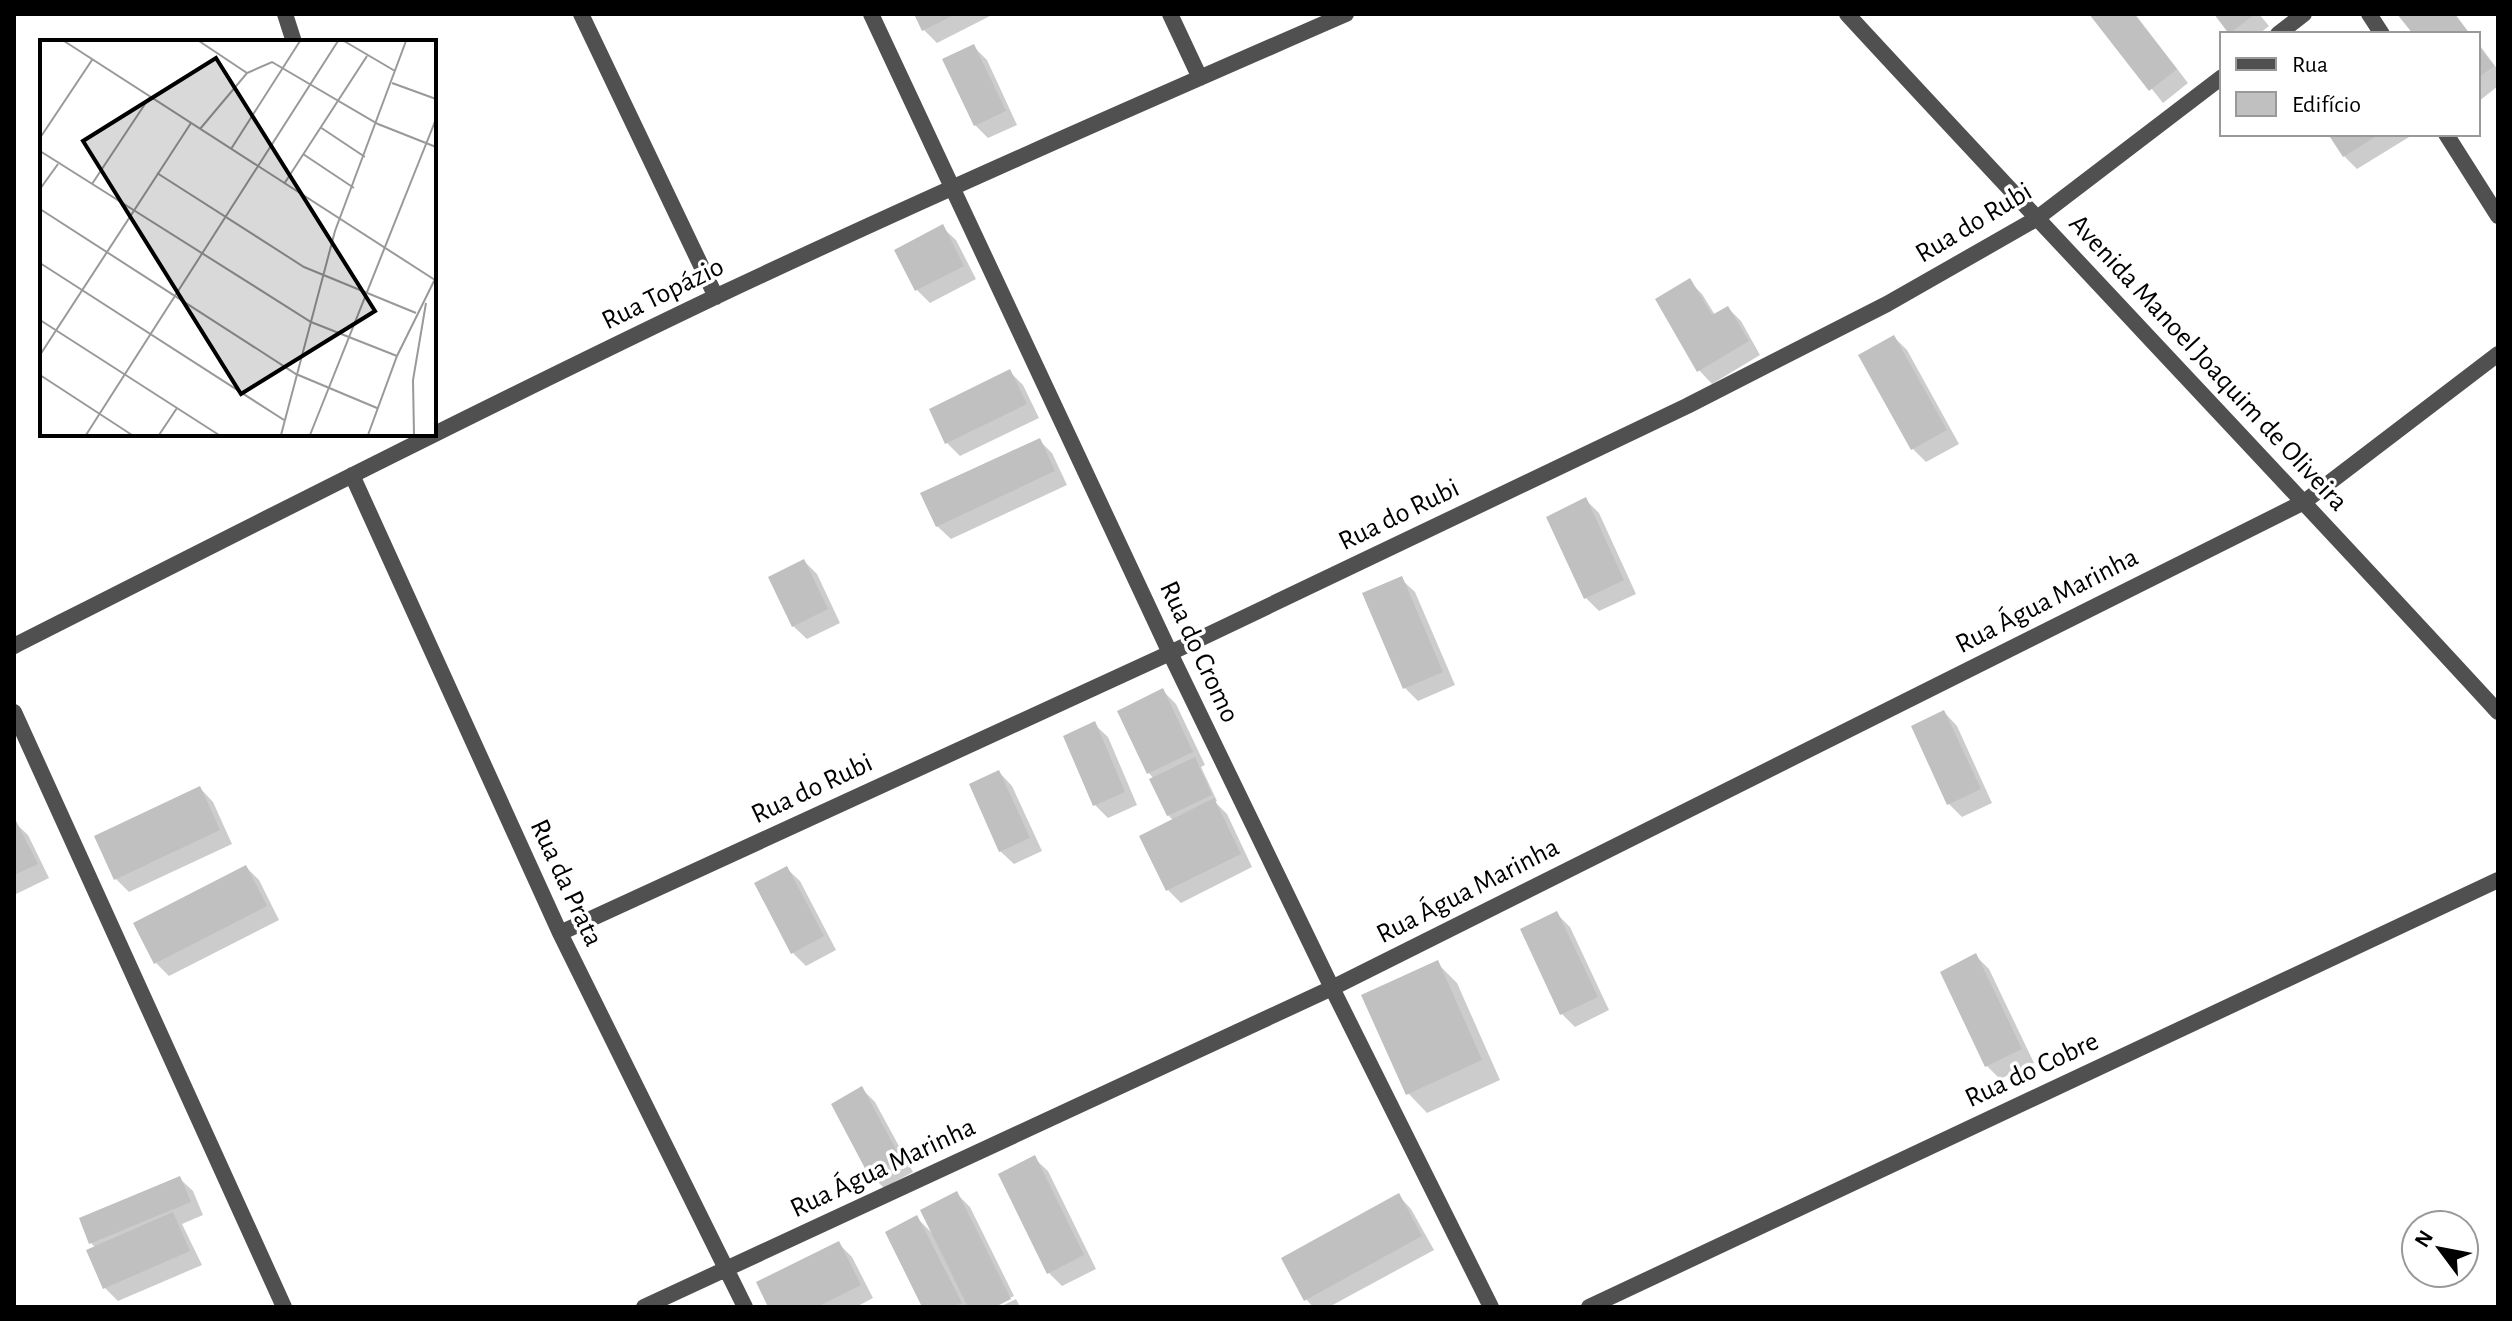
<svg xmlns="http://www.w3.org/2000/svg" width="2512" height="1321" viewBox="0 0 2512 1321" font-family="'Alegreya Sans',sans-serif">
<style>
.shadow{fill:#0003}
.building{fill:#c0c0c0}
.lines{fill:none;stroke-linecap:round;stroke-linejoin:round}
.street{stroke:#505050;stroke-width:16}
.labels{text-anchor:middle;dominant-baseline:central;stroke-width:7;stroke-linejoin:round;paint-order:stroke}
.street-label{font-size:28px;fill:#000;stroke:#fff}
.inset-road{fill:none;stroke:#999;stroke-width:2}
.view{fill:#000;fill-opacity:0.15;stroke:#000;stroke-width:4}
.inset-edge{fill:none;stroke:#000;stroke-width:4}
</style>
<rect width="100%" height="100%" fill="#fff"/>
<path class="shadow" d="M916,14H994L937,43L924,30Z
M2092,14H2135L2188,83L2163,103Z
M2217,14H2259L2269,26L2259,34H2232Z
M2478,43L2498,70V86L2478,102Z
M973,46L987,60L1017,125L988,138L975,125Z
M2331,134H2414L2357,169L2344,156Z
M942,227L956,240L976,279L930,303L917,290Z
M1689,281L1702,294L1715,315L1728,308L1741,321L1760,355L1712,384L1699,370Z
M1894,337L1907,350L1959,444L1926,462L1913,449L1860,356Z
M1010,372L1023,385L1039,418L960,456L947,443Z
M1039,440L1052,453L1067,485L951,539L937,526Z
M1586,500L1599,513L1636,594L1599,611L1586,598Z
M804,561L817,574L840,623L807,639L793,626Z
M1401,579L1415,592L1455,685L1418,701L1405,688Z
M1163,691L1176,704L1205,765L1201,767L1217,801L1215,802L1227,814L1252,867L1181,903L1168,890L1174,821L1168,815L1154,779L1149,773Z
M1944,712L1957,726L1992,803L1962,817L1949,804L1914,727Z
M1094,724L1108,737L1137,805L1108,818L1095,805Z
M999,772L1012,786L1042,851L1014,864L1000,851Z
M200,788L213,802L232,844L129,892L116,879L97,837Z
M14,822L28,835L49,878L14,895Z
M246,867L259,880L279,920L169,976L156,963Z
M786,868L800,881L836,950L806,966L793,953L757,884Z
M1557,914L1570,927L1609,1010L1575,1027L1562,1014Z
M1976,956L1989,969L2034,1063L2000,1079L1987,1066Z
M1437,963L1457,983L1500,1080L1427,1113L1408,1093Z
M862,1089L875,1102L913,1172L884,1188L871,1175Z
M1034,1158L1048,1171L1096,1269L1062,1286L1049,1273L1000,1175Z
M179,1178L193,1191L203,1215L182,1224L202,1265L118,1301L105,1288L96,1248L91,1243Z
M956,1193L970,1207L1014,1296L991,1307H925L917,1218L933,1234Z
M1398,1195L1411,1209L1434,1250L1329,1307H1313L1306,1299Z
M839,1244L852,1257L873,1298L856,1307H770Z
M1016,1299L1020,1307H1000Z"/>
<path class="building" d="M914,14H956L922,31Z
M2089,14H2134L2177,69L2149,91Z
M2214,14H2255L2229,34Z
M2397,14H2455L2470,34H2413Z
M974,44L1006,111L974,126L942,59Z
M2478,45L2494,66L2478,78Z
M2328,134H2380L2343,157Z
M943,224L964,266L915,291L894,250Z
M1690,278L1712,315L1728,306L1749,341L1697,372L1655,299Z
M1894,335L1947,430L1911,450L1858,355Z
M1010,369L1027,404L945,444L929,409Z
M1040,438L1055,471L936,527L920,493Z
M1586,497L1624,580L1584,599L1546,517Z
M804,559L828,609L792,627L768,577Z
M1402,576L1443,672L1403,689L1362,593Z
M1163,688L1193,752L1147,774L1117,711Z
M1944,710L1981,789L1947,805L1911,726Z
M1095,721L1125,792L1093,806L1063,736Z
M1195,757L1212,795L1167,816L1149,779Z
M999,770L1030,838L999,852L969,784Z
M200,786L220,830L114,880L94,836Z
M1214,798L1241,854L1166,891L1139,836Z
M14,817L38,864L14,875Z
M246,865L267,906L154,964L133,923Z
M787,866L824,936L791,954L754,883Z
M1557,911L1598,997L1560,1015L1520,929Z
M1976,953L2022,1049L1985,1067L1940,972Z
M1438,960L1482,1060L1406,1095L1361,995Z
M862,1086L901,1159L869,1176L831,1104Z
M1035,1155L1084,1255L1047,1274L998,1174Z
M180,1176L191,1202L89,1244L79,1218Z
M957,1191L1011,1299L995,1307H968L920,1210Z
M1399,1193L1422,1236L1304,1301L1281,1258Z
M173,1212L190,1251L103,1289L86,1250Z
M917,1215L962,1303L954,1307H922L885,1232Z
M839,1241L861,1285L817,1307H768L756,1282Z"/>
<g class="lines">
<path class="street" d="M285,14L294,42
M581,14L716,297
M871,14L1170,653L1332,988L1491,1307
M1170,14L1200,78
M1847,14C2063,248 2283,478 2498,712
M2369,14L2382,34
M2278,34L2304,14
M2446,134L2498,216
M352,475L560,933L745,1307
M14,646C247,528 481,409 717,296C925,198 1135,106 1346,14
M14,712L284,1307
M560,933L1170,653L1687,406L1887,304L2036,219L2222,77
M644,1307L1332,988L2304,502L2498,354
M1589,1307L2498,880"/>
</g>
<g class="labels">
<g class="street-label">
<text transform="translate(1974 223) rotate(-31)">Rua do Rubi</text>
<text transform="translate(663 294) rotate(-26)">Rua Topázio</text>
<text transform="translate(2208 363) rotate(47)">Avenida Manoel Joaquim de Oliveira</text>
<text transform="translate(1399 515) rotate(-26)">Rua do Rubi</text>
<text transform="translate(2047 601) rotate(-27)">Rua Água Marinha</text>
<text transform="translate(1199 652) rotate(65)">Rua do Cromo</text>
<text transform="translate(812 789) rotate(-25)">Rua do Rubi</text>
<text transform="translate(566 883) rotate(65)">Rua da Prata</text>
<text transform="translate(1468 891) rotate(-27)">Rua Água Marinha</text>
<text transform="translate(2032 1070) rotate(-25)">Rua do Cobre</text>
<text transform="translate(883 1168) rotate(-25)">Rua Água Marinha</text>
</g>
</g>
<g transform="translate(40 40)">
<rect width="396" height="396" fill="#fff"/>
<path class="inset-road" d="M24,1L395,240M159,1L207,33M304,1L355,31M352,43L396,59M280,87L325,117M160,89L207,33L232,22L338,84L396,107M0,98L52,20M191,109L260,1M0,111L271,282L357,316M263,114L314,148M117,133L264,227L376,273M52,144L109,58M244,144L327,16M0,149L18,124M0,169L256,334L337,368M0,223L244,380M0,280L179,395M0,315L151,83M0,335L92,395M46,395L298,1M119,395L137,368M241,395L295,191L366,1M270,395L396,79M328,395L357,316L396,237M374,395L373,340L386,263"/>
<path class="view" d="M176,18L335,271L201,354L43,101Z"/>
<rect width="396" height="396" class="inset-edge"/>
</g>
<rect width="2512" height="1321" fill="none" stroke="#000000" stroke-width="32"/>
<rect x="2220" y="32" width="260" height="104" fill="#ffffff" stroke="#999999" stroke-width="2"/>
<rect x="2236" y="58" width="40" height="12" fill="#505050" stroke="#999999" stroke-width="2"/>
<text x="2292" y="72" font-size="24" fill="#000000">Rua</text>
<rect x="2236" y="92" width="40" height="24" fill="#c0c0c0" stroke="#999999" stroke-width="2"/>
<text x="2292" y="112" font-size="24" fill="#000000">Edifício</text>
<g transform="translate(2440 1249) rotate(302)"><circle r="38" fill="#ffffff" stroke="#999999" stroke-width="2"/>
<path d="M0-6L14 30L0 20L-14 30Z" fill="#000000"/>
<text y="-12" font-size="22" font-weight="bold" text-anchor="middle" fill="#000000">N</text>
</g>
</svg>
